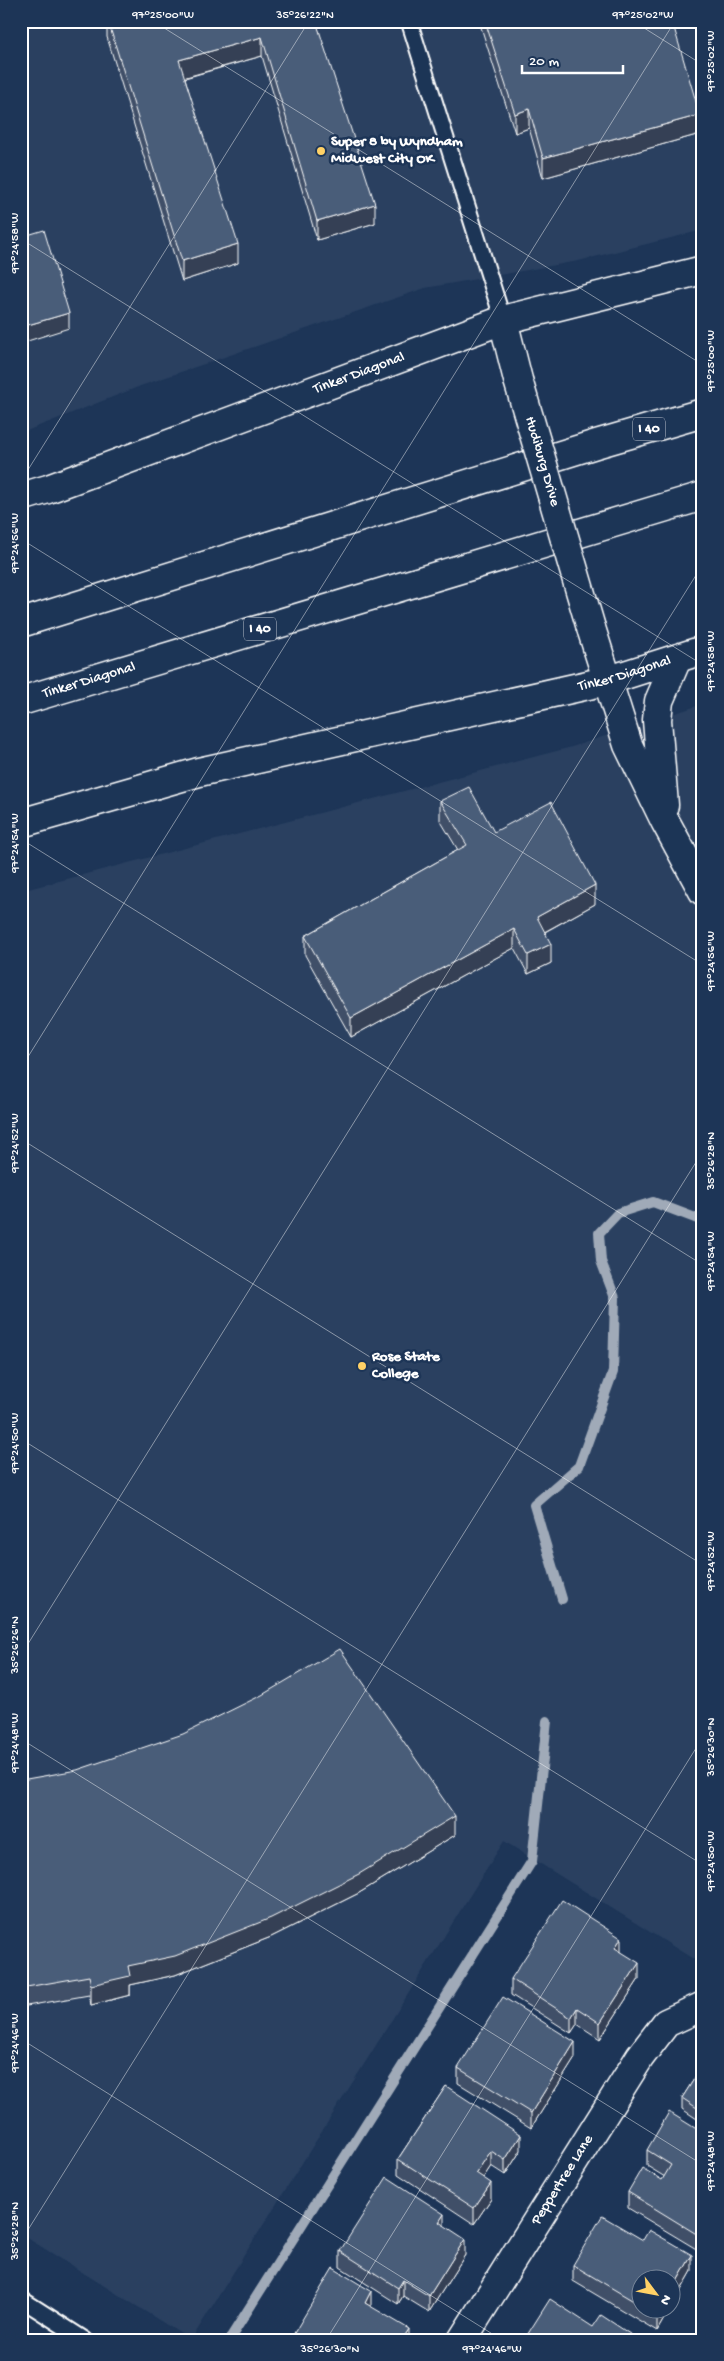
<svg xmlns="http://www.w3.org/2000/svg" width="724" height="2361" viewBox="0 0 724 2361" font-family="'Gochi Hand',sans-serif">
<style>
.built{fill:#2a4161}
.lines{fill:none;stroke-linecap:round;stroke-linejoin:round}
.stream{stroke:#a0aab8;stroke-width:10}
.service-casing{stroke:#fff;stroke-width:19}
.minor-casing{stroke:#fff;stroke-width:31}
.tertiary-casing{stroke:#fff;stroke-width:31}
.motorway-casing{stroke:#fff;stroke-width:31}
.service{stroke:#1d3557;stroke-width:15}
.minor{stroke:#1d3557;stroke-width:28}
.tertiary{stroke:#1d3557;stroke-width:28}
.motorway{stroke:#1d3557;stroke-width:28}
.tertiary-bridge-casing{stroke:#fff;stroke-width:31;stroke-linecap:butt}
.tertiary-bridge{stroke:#1d3557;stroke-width:28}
.wall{fill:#405068;stroke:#fff}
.shaded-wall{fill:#344155;stroke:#fff}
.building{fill:#4a5d79;stroke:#fff}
.ticks{fill:none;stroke:#fff;stroke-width:1;stroke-opacity:0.45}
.poi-dot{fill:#ffd166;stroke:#1d3557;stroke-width:2}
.labels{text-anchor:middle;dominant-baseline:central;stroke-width:5;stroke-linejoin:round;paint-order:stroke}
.shield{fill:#1d3557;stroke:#bbc2cd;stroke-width:1}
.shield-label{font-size:14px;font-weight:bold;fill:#fff}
.poi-label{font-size:15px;font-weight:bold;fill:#fff;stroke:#1d3557;text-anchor:start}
.street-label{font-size:15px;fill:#fff;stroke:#1d3557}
.neatline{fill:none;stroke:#fff;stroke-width:2}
.ticks-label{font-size:12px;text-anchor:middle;fill:#fff}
</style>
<rect width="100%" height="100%" fill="#1d3557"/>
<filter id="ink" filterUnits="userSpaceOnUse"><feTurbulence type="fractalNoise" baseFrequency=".02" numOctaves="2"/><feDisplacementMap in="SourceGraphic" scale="10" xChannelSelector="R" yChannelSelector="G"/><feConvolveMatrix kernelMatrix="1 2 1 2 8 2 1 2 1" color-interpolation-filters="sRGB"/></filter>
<g filter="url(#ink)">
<path class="built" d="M21,21H703V230L578,261L425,288L143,385L21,433Z
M703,704V1965L504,1841L191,2340L21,2234V891L572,747Z"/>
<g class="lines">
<path class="stream" d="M562,1599L534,1505L579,1466L613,1372L615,1298L601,1261L599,1233L618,1213L653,1202L703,1221
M229,2340L532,1861L547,1721"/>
<g class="service-casing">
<path id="service" d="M409,21L503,320
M21,2299L85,2340"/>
</g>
<g class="minor-casing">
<g id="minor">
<path id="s1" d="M21,497L48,489L503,320"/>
<path id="s2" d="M462,2340L640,2057L666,2023L703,2006"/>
</g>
</g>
<g class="tertiary-casing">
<g id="tertiary">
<path d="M518,380L503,320L703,270"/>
<path d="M591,628L628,745L665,821L703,891"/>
<path d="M664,805L657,720L659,701L677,659"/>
<path id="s3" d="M21,823L199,772L606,681L703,650"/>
</g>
</g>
<g class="motorway-casing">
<g id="motorway">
<path d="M21,623L596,444L703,413"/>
<path id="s4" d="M21,701L703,496"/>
</g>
</g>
<use href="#service" class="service"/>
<use href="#minor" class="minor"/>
<use href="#tertiary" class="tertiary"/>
<use href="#motorway" class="motorway"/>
<g class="tertiary-bridge-casing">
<g id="tertiary-bridge">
<path id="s5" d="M518,380L591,628"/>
</g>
</g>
<use href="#tertiary-bridge" class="tertiary-bridge"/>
</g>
<path class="wall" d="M107,21H316L375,223L317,240L262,56L185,78L238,263L182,281L107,37Z
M479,21H672L700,134L543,178L529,128L515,133Z
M440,801L494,832L595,904L545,932L551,963L528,974L514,948L351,1037L305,955V936L458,850L440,820Z
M21,1780L455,1835L359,1893L271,1937L175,1975L130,1985V1995L91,2005L89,1995L21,2007Z
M621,1952L639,1979L600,2039L577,2024L571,2033L511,1995V1979Z
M575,2058L531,2128L458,2083V2068Z
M703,2065V2123L682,2109V2098Z
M446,2086L521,2150L505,2175L491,2166L483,2178L491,2199L474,2224L398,2174V2159Z
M703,2133V2253L628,2208V2192L662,2180L665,2177L647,2166V2150Z
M444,2226L465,2255L429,2312L403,2296L398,2304L340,2267V2251Z
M573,2265L692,2271L672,2306V2278H642V2308H670L657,2331L573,2281Z"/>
<path class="shaded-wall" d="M262,37V56L179,79V60Z
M529,109V128L515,133V114Z
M700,115V134L543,178V158Z
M375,204V223L317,240V221Z
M238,244V263L182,281V261Z
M69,313V328L21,343V327Z
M595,885V904L537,936V917Z
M514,929V948L351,1037V1018Z
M551,944V963L528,974V955Z
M455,1816V1835L359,1893L271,1937L175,1975L130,1985V1995L91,2005V1985L128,1966Z
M621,1938V1954L615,1948Z
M639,1963V1979L600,2039V2023Z
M577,2008V2024L571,2033V2018Z
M575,2042V2058L531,2128V2113Z
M521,2135V2150L505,2175V2160Z
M491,2151V2166L476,2189V2173Z
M491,2183V2199L474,2224V2208Z
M444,2214V2230L439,2222Z
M465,2239V2255L429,2312V2296Z
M692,2255V2271L672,2306V2290Z
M403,2280V2296L398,2304V2288Z
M371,2291V2307L365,2303Z
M661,2308H670L657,2331V2315Z
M409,2329V2340H402Z"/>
<path class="building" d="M108,21H316L375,204L317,221L262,37L179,60L238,244L182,261Z
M485,21H672L700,115L543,158L529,109L515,114Z
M44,230L69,313L21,327V237Z
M469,787L494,832L551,802L595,885L537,917L551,944L528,955L514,929L351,1018L305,936L467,845L440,801Z
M340,1649L455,1816L359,1874L271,1918L175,1956L128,1966L130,1976L91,1985L89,1976L21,1988V1780L77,1770L183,1734L262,1695Z
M562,1900L621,1938L615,1948L639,1963L600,2023L577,2008L571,2018L511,1979Z
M503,1997L575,2042L531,2113L458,2068Z
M703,2065V2112L682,2098Z
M446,2086L521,2135L505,2160L491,2151L476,2173L491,2183L474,2208L398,2159Z
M669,2112L703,2133V2238L628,2192L642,2168L662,2180L671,2165L647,2150Z
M387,2177L444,2214L439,2222L465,2239L429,2296L403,2280L398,2288L340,2251Z
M602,2216L643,2240L649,2230L692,2255L672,2290V2278H642V2306L573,2265Z
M333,2268L371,2291L365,2303L409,2329L402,2340H290Z
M550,2299L593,2327L601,2315L639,2340H524Z
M646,2308H661L657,2315Z"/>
</g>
<path class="ticks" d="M153,21L703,365M633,21L703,65M21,239L703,665M21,481L309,21M21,539L703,965M21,839L703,1265M21,1068L675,21M21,1139L703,1565M21,1439L703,1865M21,1655L703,564M21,1739L703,2165M21,2039L502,2340M21,2241L703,1151M21,2339L22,2340M326,2340L703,1737M693,2340L703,2324"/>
<g class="poi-dot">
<circle cx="321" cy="151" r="5"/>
<circle cx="362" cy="1366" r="5"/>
</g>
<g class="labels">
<g class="shield">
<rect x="633" y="417.5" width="32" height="23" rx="4"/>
<rect x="244" y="617.5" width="32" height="23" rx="4"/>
</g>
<g class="shield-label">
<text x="649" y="429">I 40</text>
<text x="260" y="629">I 40</text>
</g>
<g class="poi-label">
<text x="331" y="142">Super 8 by Wyndham<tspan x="331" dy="17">Midwest City OK</tspan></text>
<text x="372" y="1357">Rose State<tspan x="372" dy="17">College</tspan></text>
</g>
<g class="street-label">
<text stroke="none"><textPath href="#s1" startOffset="360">Tinker Diagonal</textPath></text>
<text stroke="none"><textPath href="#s5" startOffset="85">Hudiburg Drive</textPath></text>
<text stroke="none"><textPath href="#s3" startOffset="622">Tinker Diagonal</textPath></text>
<text stroke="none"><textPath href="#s4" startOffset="71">Tinker Diagonal</textPath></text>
<text stroke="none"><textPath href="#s2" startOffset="189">Peppertree Lane</textPath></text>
</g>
</g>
<rect width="724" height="2361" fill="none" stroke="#1d3557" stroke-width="55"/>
<g transform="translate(656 2294) rotate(122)"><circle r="24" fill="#1d3557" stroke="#77869a"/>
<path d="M0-4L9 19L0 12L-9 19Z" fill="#ffd166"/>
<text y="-8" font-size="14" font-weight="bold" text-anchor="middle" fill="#ffffff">N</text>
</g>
<path d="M522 65v8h101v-8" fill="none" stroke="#ffffff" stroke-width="2.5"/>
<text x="529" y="65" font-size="15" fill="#ffffff" stroke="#1d3557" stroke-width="4" paint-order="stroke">20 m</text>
<rect x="28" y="28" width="668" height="2306" class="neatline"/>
<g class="ticks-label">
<text x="163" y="18">97°25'00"W</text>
<text x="305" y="18">35°26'22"N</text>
<text x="643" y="18">97°25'02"W</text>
<text transform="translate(710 61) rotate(-90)" y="4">97°25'02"W</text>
<text transform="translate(14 243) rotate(-90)" y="4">97°24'58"W</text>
<text transform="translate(710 361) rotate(-90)" y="4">97°25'00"W</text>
<text transform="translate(14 543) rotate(-90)" y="4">97°24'56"W</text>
<text transform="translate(710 661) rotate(-90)" y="4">97°24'58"W</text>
<text transform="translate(14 843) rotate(-90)" y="4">97°24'54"W</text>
<text transform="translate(710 961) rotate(-90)" y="4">97°24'56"W</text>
<text transform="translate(14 1143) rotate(-90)" y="4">97°24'52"W</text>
<text transform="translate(710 1161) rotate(-90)" y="4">35°26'28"N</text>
<text transform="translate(710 1261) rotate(-90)" y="4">97°24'54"W</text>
<text transform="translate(14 1443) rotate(-90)" y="4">97°24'50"W</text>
<text transform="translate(710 1561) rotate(-90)" y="4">97°24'52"W</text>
<text transform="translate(14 1645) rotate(-90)" y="4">35°26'26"N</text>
<text transform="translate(14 1743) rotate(-90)" y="4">97°24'48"W</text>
<text transform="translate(710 1747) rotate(-90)" y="4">35°26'30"N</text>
<text transform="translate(710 1861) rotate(-90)" y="4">97°24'50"W</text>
<text transform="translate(14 2043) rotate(-90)" y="4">97°24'46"W</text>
<text transform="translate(710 2161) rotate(-90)" y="4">97°24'48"W</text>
<text transform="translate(14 2231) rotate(-90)" y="4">35°26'28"N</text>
<text x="330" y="2352">35°26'30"N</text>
<text x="492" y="2352">97°24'46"W</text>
</g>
</svg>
